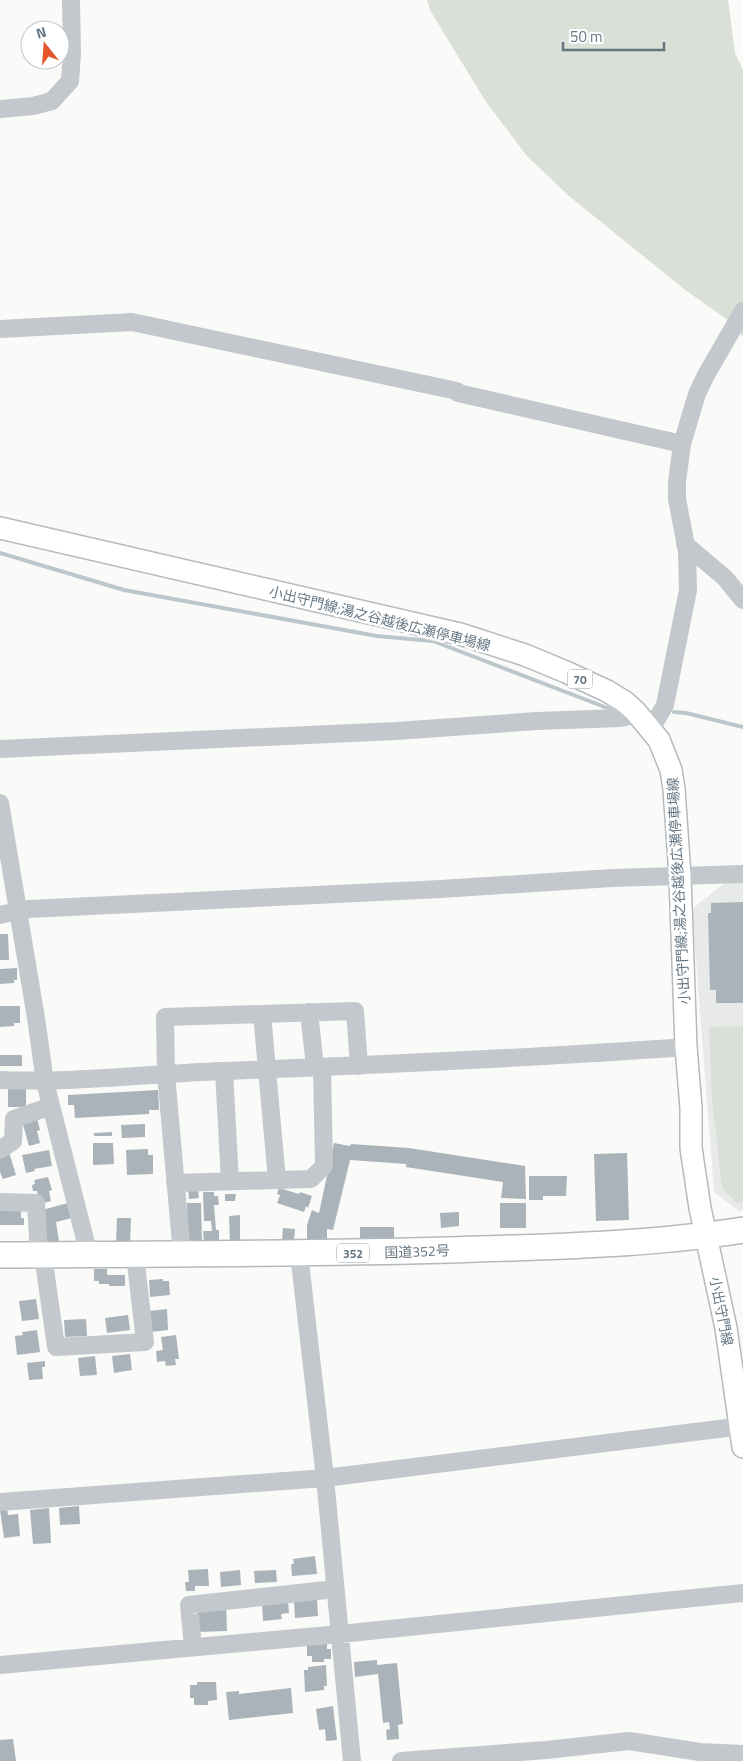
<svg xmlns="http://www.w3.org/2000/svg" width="743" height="1761" viewBox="0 0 743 1761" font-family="'Titillium Web','Noto Sans JP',sans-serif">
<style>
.built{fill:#e8e9e9}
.green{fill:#dadfd7}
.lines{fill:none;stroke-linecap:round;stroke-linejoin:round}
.stream{stroke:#bbc7cb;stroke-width:4}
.building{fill:#aab3b9}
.major-casing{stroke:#b5babe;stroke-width:24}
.highway-casing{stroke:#b4b9bd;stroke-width:28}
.minor{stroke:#c3c8cc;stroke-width:18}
.major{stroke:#fff;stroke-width:21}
.highway{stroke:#fff;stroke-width:25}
.labels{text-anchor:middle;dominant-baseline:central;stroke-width:5;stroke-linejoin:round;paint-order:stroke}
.shield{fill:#fff;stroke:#939fa8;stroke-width:1}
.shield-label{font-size:12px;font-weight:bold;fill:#657683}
.street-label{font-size:14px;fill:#657683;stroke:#fff}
</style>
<rect width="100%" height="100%" fill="#fafaf8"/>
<path class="built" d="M731,878L743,879V1210L739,1211L714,1192L692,909Z"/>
<path class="green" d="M427,0H728L735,53L743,70V337L729,321L684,289L569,196L527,156L486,102L431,12Z
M743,1026V1202L737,1203L722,1188L712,1098L709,1027Z"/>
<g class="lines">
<path class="stream" d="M0,553L124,590L377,636L433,641L610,709
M674,712L686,713L743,727"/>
</g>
<path class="building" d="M743,902V1003H716V990H710L708,913H711V903Z
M0,934H8L9,960H0Z
M17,968V980H14V983L0,984V969Z
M0,1006H20V1023H14V1026L0,1027Z
M0,1055H22V1066H0Z
M8,1089H26V1107H8Z
M158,1090L159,1110H149V1114L75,1118L74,1105H68V1095Z
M37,1118L40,1130L37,1131L40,1143L29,1146L22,1121Z
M145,1124V1137L122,1138L121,1125Z
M112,1132V1136H94V1133Z
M93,1143H113L114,1164L93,1165Z
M334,1143L350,1146L351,1144L409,1148L525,1166L526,1199L501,1198L503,1182L406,1167V1164L350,1160L333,1230L327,1229V1241H307V1225L312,1210L319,1213Z
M148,1149V1155H153V1174L127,1175L126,1150Z
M49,1150L52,1166L34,1169L35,1171L26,1173L22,1155Z
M9,1152L16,1175L3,1179L0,1172V1155Z
M627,1153L629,1220L596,1221L594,1154Z
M529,1176H567L566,1196H543V1200H529Z
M48,1177L52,1190L49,1191L51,1201L40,1204L37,1191H33L32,1185L35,1184L34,1180Z
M198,1188L199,1198L189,1199L188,1189Z
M279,1188L299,1194L300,1192L312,1196L308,1208L306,1206L304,1212L277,1203L280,1195L277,1194Z
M203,1192H214V1196H218L219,1205H214L216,1230H219V1242L204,1243L203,1231H212L211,1221H204Z
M225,1194H236L235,1201H225Z
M68,1203L72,1218L56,1222L59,1242L42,1243V1210Z
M187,1203H201L202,1243L188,1244Z
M500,1203H526V1228H500Z
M0,1206H21V1218H24V1225H0Z
M459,1212V1226L441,1228L440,1213Z
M240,1215V1242H230L229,1216Z
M117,1218H131L130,1244H116Z
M360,1227H394V1239H360Z
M283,1228L295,1229L294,1241L282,1240Z
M94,1269H107V1275H125V1286H109V1284H99V1281H94Z
M163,1279V1281H169L170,1295L150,1297L149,1280Z
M36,1299L39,1319L22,1321L19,1301Z
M167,1309L168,1330L150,1332L149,1311Z
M128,1315L130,1330L107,1333L105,1318Z
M86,1319L87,1336L65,1337L64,1320Z
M37,1330L40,1352L17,1355L15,1336L23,1335L22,1332Z
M176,1335L179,1359H175L176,1365L166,1366L165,1361L157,1362L156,1351L163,1350L161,1337Z
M130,1354L132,1370L114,1373L112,1356Z
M95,1356L97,1375L80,1376L78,1358Z
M45,1361V1367H42L43,1379L29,1380L27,1363Z
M79,1506L80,1524L60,1525L59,1508Z
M49,1508L51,1543L33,1544L30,1510Z
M7,1509L8,1515L18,1514L20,1536L4,1538L0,1510Z
M315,1556L317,1574L292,1576L291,1564H294L293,1559Z
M208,1569L209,1586H195V1591H186L185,1582H189L188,1570Z
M240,1570L241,1585L221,1587L220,1572Z
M276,1570L277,1582L255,1583L254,1571Z
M317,1599L318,1616L295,1618L294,1600Z
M288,1601L289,1613L281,1614L282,1619L263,1621L262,1603Z
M226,1604L227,1631L198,1632L197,1610Z
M327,1637V1649H331V1659H324V1662H312V1656H307V1640Z
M377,1660V1665L397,1663L403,1724L398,1725L399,1739L387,1740L386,1730L390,1729L389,1722L383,1723L378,1674L355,1677L354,1662Z
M326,1665L327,1686H324V1690L305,1692L304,1670H308V1667Z
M197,1682H216L217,1700L208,1701V1705H194V1698H190V1685H197Z
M291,1688L293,1713L229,1720L226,1692L239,1691V1694Z
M333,1706L337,1740L326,1741L325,1729L319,1730L316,1709Z
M13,1739L16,1761H0V1740Z"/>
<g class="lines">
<g class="major-casing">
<path id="major" d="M0,528L460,634L525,655L566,672L607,691L625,702L635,711L659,740L671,770L674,789L680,876L686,1047L691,1108V1148L700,1208L726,1328L743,1447"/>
</g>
<g class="highway-casing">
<path id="highway" d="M0,1255C150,1254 300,1254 449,1250C547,1247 646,1245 743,1230"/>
</g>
<path class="minor" d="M0,109L33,106L52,101L70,81L72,54L71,0
M0,329L132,322L457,391L458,393L682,444
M685,544L725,578L743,600
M651,729L665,705L688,590L687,551L677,499V482L682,444L697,394L706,375L743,311
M0,749L396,731L537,721L621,718L630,716L635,711
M0,803L36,1018L45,1082L89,1255
M0,915L29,909L441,889L612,878L743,874
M309,1012L315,1067
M262,1014L277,1180
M224,1071L230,1181
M0,1080C74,1083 148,1074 222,1071C377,1065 532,1058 686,1047
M0,1150L13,1141L14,1119L51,1106
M175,1183L311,1179L324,1166L322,1067
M0,1202L36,1203L39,1255
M299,1254L325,1478L352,1761
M43,1255L56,1347L145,1342L135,1255
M182,1255L166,1074L165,1017L355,1011L359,1066
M0,1502L325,1478L743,1426
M193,1647L189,1605L335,1589
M0,1665L340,1634L743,1593
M401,1761L546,1750L629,1741L700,1752L743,1754"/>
<use href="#major" class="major"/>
<use href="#highway" class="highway"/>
</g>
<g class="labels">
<g class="shield">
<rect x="567.5" y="669.5" width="25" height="19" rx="4"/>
<rect x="337" y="1243.5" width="32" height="19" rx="4"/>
</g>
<g class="shield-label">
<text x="580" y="679">70</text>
<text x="353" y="1253">352</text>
</g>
<g class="street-label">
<text transform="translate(380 618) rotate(14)">小出守門線;湯之谷越後広瀬停車場線</text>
<text transform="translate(678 891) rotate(-93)">小出守門線;湯之谷越後広瀬停車場線</text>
<text transform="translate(417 1251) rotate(-2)">国道352号</text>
<text transform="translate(722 1311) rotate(79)">小出守門線</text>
</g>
</g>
<g transform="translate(45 45) rotate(343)"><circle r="24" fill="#ffffff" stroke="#c1c8cd"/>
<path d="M0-4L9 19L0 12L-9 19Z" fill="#e4572e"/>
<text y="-8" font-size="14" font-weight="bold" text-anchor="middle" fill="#657683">N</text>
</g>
<path d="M563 42v8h101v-8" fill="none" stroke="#657683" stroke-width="2.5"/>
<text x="570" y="42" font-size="15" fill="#657683" stroke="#ffffff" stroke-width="4" paint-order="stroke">50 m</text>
</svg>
